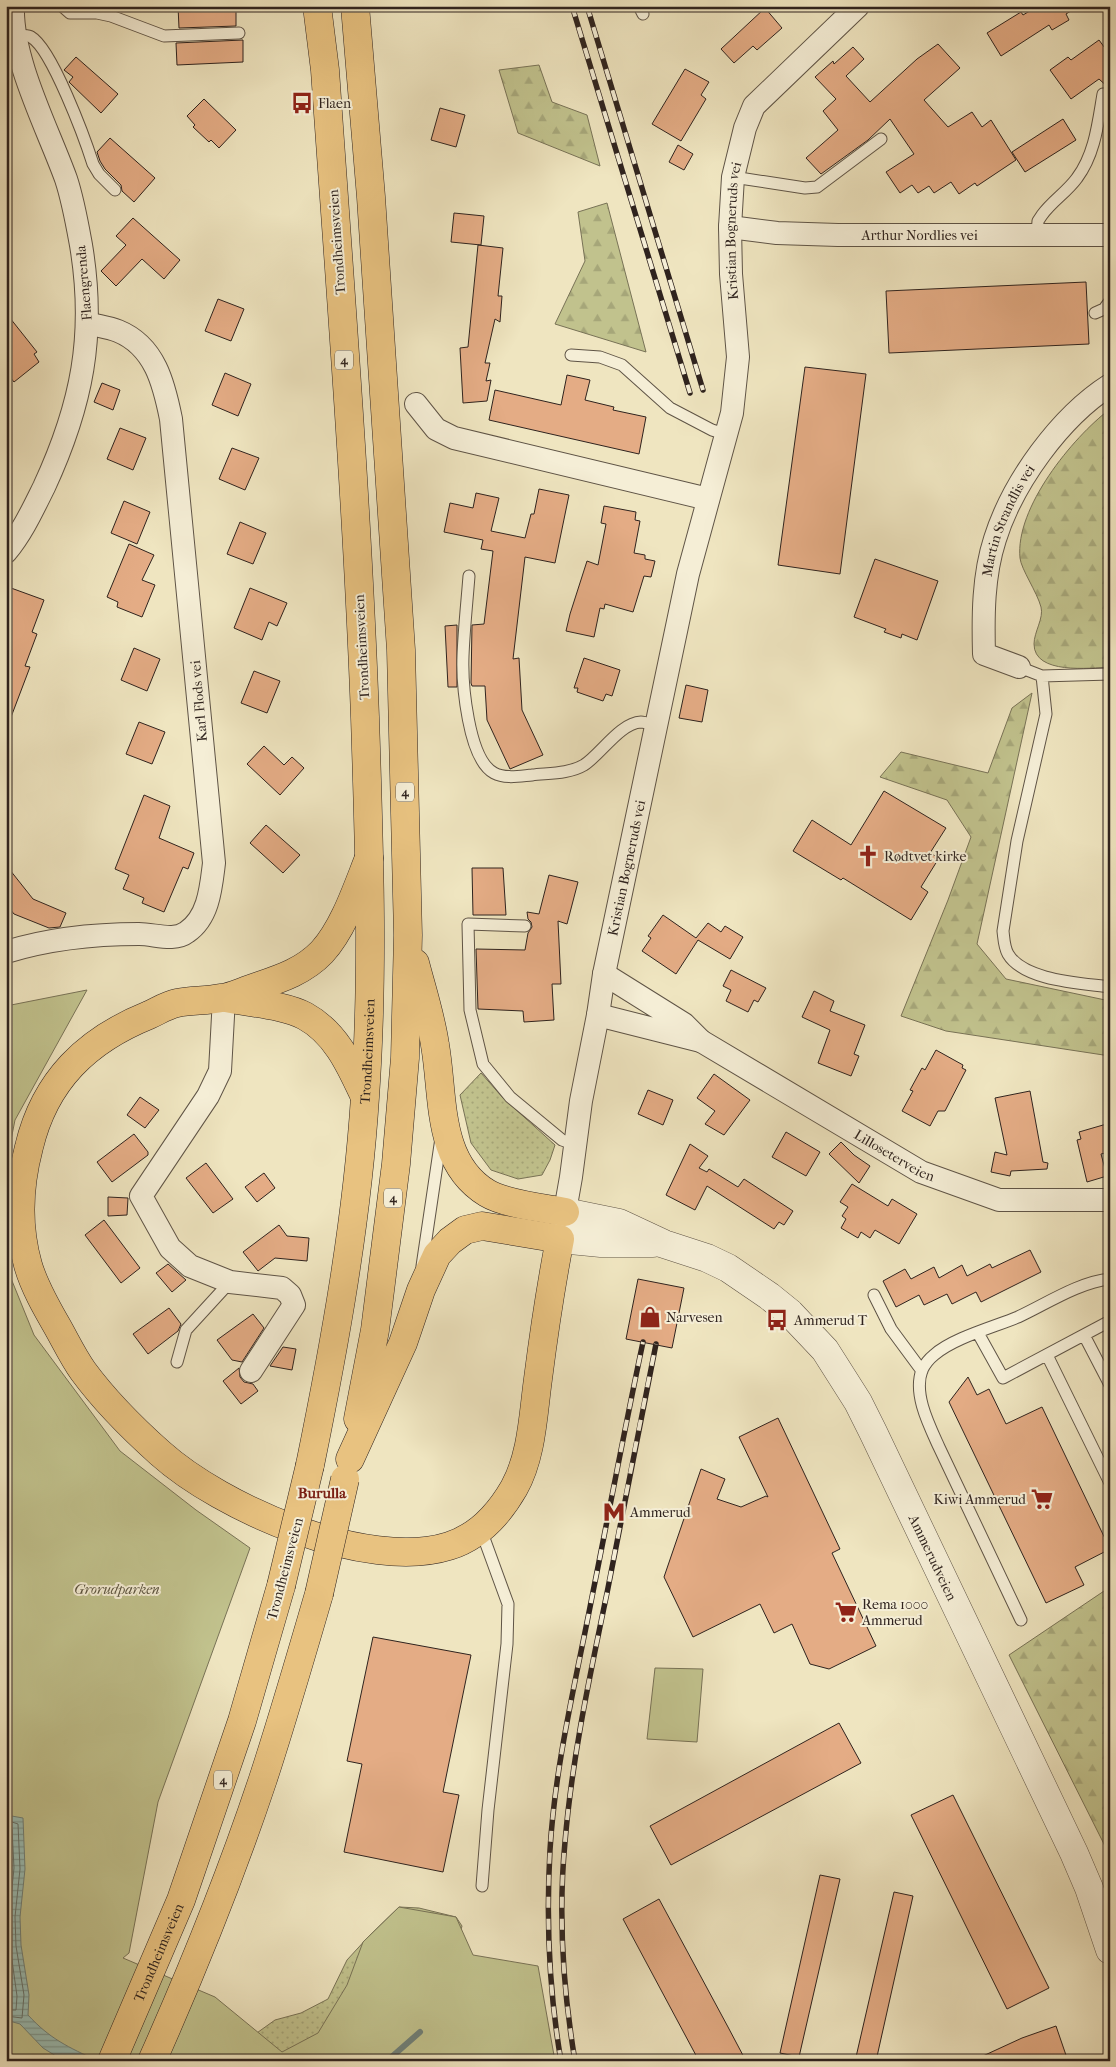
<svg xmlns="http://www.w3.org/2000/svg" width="1116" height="2067" viewBox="0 0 1116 2067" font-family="'IM FELL French Canon',serif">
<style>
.grass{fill:url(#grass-dots);stroke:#787256}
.forest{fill:url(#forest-firs);stroke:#787256}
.park{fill:#c1c28d;stroke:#787256}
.water{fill:url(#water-rules);stroke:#6f8079}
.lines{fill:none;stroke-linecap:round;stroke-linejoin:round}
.shore{stroke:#64706a;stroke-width:1}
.stream{stroke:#6f8079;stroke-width:6}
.building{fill:#e4ac85;stroke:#2f231e}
.service-casing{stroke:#5f5446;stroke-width:13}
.minor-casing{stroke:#5f5446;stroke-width:24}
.tertiary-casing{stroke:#5f5446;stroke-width:29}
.trunk-casing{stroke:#2f231e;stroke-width:29}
.service{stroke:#f5eed6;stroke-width:11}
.minor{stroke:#f5eed6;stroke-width:22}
.tertiary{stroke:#f5eed6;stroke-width:28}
.trunk{stroke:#e8c280;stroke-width:28}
.rail-casing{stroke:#2f231e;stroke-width:5.5}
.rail{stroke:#f5eed6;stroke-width:4;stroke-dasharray:11;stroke-linecap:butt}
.trunk-bridge-casing{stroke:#2f231e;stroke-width:29;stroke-linecap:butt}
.trunk-bridge{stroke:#e8c280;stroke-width:28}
.labels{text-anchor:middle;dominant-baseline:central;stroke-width:4;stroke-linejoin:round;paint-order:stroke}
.shield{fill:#f5eed6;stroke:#6a6055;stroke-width:1}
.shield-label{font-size:12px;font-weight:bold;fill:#2f231e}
.poi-label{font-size:14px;fill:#2f231e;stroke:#f5eed6;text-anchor:start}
.street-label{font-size:14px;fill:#2f231e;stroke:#f5eed6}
.park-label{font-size:14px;font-style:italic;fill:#5b533f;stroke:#f5eed6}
.neighbourhood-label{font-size:15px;font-weight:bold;fill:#7a1f14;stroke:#f5eed6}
</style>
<defs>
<pattern id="grass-dots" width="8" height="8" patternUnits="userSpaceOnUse" patternTransform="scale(1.25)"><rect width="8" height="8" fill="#c1c28d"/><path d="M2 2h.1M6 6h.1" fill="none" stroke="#a6a679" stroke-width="1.8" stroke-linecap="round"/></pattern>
<pattern id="forest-firs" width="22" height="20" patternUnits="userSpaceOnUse" patternTransform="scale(1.25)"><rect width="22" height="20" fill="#c1c28d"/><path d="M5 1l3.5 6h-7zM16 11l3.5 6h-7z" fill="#a6a679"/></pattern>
<pattern id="water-rules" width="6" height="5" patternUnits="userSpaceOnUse" patternTransform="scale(1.25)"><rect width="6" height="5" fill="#9abeb6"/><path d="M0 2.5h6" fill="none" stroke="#7e9a93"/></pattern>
</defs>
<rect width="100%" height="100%" fill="#efe5c0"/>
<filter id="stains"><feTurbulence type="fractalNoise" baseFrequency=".004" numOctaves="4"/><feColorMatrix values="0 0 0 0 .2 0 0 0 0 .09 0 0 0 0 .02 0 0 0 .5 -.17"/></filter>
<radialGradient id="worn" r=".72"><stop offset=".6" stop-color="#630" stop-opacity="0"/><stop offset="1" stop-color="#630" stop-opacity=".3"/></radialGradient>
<path class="grass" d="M481,1073L503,1098L555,1145L550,1160L542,1175L518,1179L491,1170L471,1143L460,1095Z
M399,1907L419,1908L456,1917L462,1926L458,1941L350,2061H236L254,2035L275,2020L301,2013L328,1999L347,1960L369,1936Z"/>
<path class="forest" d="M539,65L552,102L587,115L600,166L518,133L499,70Z
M607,203L646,352L555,324L585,261L578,212Z
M1110,409V667C1090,668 1034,675 1034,644C1034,632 1044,618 1041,607C1037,592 1021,569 1020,558C1015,508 1072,438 1110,409Z
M1032,693L977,944L1006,979L1110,1001V1056L946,1031L901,1016L948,900L971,837L947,800L880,777L901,752L988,773L1012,708Z
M1110,1587V1856L1009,1655Z"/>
<path class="park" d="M87,990L15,1120L6,1165V1006Z
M6,1266L34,1335L120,1451L196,1510L250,1548L158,1802L129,1953L123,1958L215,1997L282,2052L318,2033L347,1985L363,1942L399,1907L456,1917L473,1955L538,1966L555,2061H6Z
M655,1668L703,1669L697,1742L647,1739Z"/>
<path class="water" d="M6,1815L23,1818L25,1869L20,1917L21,1945L29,1995L28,2015C50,2039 68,2047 98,2061H64L43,2048L20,2024L6,2020Z"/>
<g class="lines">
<path class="shore" d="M6,1820L18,1824L20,1869L15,1917L16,1946L24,1995L22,2018L6,2016
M6,1826L12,1829L14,1868L9,1917L10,1946L17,1996L16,2010H6"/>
<path class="stream" d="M387,2061L420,2032"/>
</g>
<path class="building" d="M178,6H236V26L179,28Z
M1038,6H1079L1066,14L1069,20L1052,30L1049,25L1001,56L987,33L1021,12L1023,15Z
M765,8L782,28L757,50L753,46L734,63L721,49Z
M243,40V62L177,65L176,43Z
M1099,40L1110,55V89L1099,79L1071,99L1050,70L1068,57L1071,60Z
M938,44L960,68L924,100L948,127L972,112L982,127L991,120L1016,160L977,186L975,183L959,194L951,182L934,193L929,186L918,193L912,185L900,193L886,172L914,154L890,119L868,140L821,174L806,158L838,130L823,111L836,99L815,77L833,61L834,64L853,47L864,59L846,76L870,102L917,59Z
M76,57L118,94L101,113L69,82L73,77L64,70Z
M685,69L709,82L701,95L706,99L681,141L652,124Z
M204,99L236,130L219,148L211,140L209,142L193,127L195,125L187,116Z
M440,108L465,115L456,147L431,140Z
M1063,119L1076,140L1025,172L1012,152Z
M110,138L155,178L134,202L122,191L121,185L105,169L100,161L97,152Z
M678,145L693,154L684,170L669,162Z
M454,213L484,216L481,245L451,242Z
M133,218L180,260L164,279L142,259L116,286L101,271L126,245L116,236Z
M478,245L503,248L498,296H502L500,322L495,319L485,363H490L486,381L491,380L487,401L463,403L460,348L468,347Z
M1086,282L1089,344L889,353L886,291Z
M218,299L244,309L231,341L205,331Z
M6,313L37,352L34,354L39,362L14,382L6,372Z
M805,367L866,374L840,574L778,565Z
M225,373L251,384L238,416L212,405Z
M567,375L590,380L585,400L614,407L613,410L646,417L639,454L489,420L495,390L561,405Z
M102,383L120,390L113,410L94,402Z
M120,428L146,438L133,470L107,459Z
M232,448L259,458L245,490L219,479Z
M539,489L569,495L555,563L525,557L513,659L519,658L522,710L543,755L510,769L487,720L485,686H472L471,683L472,625L484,624L493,551L481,549L483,540L444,532L450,503L473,508L476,493L499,498L491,531L525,538L531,514H534Z
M124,501L150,512L137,544L111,533Z
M604,506L636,512L635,520L640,521L634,553L645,555V559L655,561L651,577L644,576L633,612L605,604L604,609L600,608L594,637L566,631L570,614L587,561L598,565L606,524L601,523Z
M240,522L266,533L253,564L227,554Z
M129,544L154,555L142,580L155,585L142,617L117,607L118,602L107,597Z
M875,559L938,581L917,640L902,634L901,638L884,632L886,629L854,617Z
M11,588L44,600L32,632L37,634L25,666L30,667L8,725H6V601Z
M250,588L287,603L277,626L269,622L262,640L234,628Z
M457,625V687H448L445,626Z
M134,648L160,659L147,691L121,680Z
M584,658L620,670L612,696L606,694L603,701L577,692L578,688H574Z
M254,671L280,681L267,713L241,703Z
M686,685L708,690L702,722L679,718Z
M139,722L165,732L152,764L126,754Z
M264,746L284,765L292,757L304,768L280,795L247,764Z
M884,791L946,828L930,853L939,858L921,887L928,892L911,920L843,878L841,880L793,851L812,820L851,845Z
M144,795L170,806L159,838L194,853L188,869L183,867L164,912L142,903L144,898L123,889L129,875L115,869Z
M266,825L300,855L283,873L250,843Z
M6,865L33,899L66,913L60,927L49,928L14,914L6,904Z
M472,868H503L506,915H473Z
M549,875L578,882L567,924L558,921L561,984H552L554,1020L524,1022L523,1011L478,1009L476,949L525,950L528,933L532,927L531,922L528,919L527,912L539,914Z
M663,915L696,938L708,923L721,932L725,926L743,937L730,959L698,940L676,974L642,951L651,938L648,936Z
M731,970L766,988L758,1002L754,1000L748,1012L726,1001L731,990L723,986Z
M814,991L834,1001L830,1011L865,1025L854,1054L859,1056L851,1076L818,1063L830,1030L802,1017Z
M936,1050L963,1065L962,1068L966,1070L945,1111H938L930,1126L902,1111L913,1091L910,1090L922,1068L925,1070Z
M714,1074L750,1100L724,1135L705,1124L715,1111L697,1098Z
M648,1090L673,1100L663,1125L638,1114Z
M1030,1091L1043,1162L1048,1163L1047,1169L1011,1171L1010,1176L991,1172L995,1152L1007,1155L995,1098Z
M140,1097L159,1110L145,1128L127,1115Z
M1110,1123V1152L1101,1154L1107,1176L1087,1182L1077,1140L1081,1139L1079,1132Z
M786,1132L820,1152L806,1176L772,1157Z
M134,1134L148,1152V1155L112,1182L97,1162Z
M841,1142L854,1155L870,1166L859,1183L829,1154Z
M690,1144L708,1156L699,1168L707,1172L709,1169L738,1187L744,1179L793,1211L784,1225L779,1222L774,1229L707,1186L695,1210L666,1195Z
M206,1163L233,1199L213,1213L186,1178Z
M264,1173L275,1188L257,1202L245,1187Z
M852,1184L888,1206L892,1199L917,1214L899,1244L875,1230L870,1238L861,1232L858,1238L841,1228L846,1219L842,1216L848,1207L840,1202Z
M108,1197L128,1198L127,1215L108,1216Z
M104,1220L140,1268L121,1283L85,1235Z
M279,1225L287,1236L309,1238L307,1261L275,1258L258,1271L243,1252Z
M1030,1250L1041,1272L981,1302L976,1292L952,1304L947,1294L924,1305L919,1295L896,1307L883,1281L905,1269L911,1279L934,1267L939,1278L962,1265L967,1276L990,1264L992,1268Z
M168,1264L186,1280L172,1292L156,1273Z
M638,1279L684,1288L672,1348L626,1339Z
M169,1308L181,1324L178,1331L148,1354L133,1334Z
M253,1314L264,1328L242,1362L232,1360L217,1340Z
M283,1347L296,1349L292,1370L270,1366Z
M239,1368L240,1377L244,1382L253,1384L258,1391L241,1404L223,1381Z
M968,1377L977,1395L989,1389L1006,1424L1042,1407L1110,1549L1075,1567L1084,1585L1046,1603L949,1402Z
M778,1418L840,1549L832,1553L876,1646L829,1669L810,1664L792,1624L774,1633L760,1604L693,1637L664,1577L701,1469L725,1479L717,1499L741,1507L766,1496L768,1497L739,1437Z
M373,1637L471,1655L443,1792L459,1795L443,1872L344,1852L362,1764L347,1761Z
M839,1723L861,1763L671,1865L650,1826Z
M953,1795L1049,1988L1007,2009L911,1815Z
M820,1875L840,1879L799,2057L780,2053Z
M894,1892L913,1896L876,2061H873L856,2057Z
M659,1899L728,2027L746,2061H699L623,1919Z
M1056,2026L1068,2061H972L1022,2038Z"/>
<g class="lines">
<g class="service-casing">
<path id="service" d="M62,6L70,13H97L111,16L164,36L239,33
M639,6L643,14
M16,36C21,36 27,34 31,37C52,49 85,139 93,164L99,174L115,190
M733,177L805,188L817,187L881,139
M1037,234L1038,221L1042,215C1052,201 1067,192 1077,178C1095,154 1098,123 1103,94
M1095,313L1104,309L1110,301
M571,355L600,357L622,365L670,408L712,430L728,435
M469,576C467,602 464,629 463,656C462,683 468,759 494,773C505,779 520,776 532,775C548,773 569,774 584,765C601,754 620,723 641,722C646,722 651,725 656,726
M1019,667L1042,676L1110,674
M1042,676L1046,714L1017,841L1003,931C1004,939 1004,947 1008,954C1024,981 1081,983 1110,987
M525,926L468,924L470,1010L483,1064L510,1097L562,1140L576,1145
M422,1266L441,1138
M874,1295L891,1329L922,1371
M978,1333L1003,1378L1110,1321
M1084,1335L1110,1385
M1047,1355L1110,1483
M177,1362L186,1330L230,1282
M481,1530L508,1604L507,1644L488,1810L482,1886
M1021,1620L939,1447C929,1425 913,1394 922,1370C925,1364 929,1359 934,1355C953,1338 994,1327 1018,1317C1046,1304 1079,1282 1110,1279"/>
</g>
<g class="minor-casing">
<g id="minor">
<path id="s1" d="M730,227L777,233L838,235H1110"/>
<path d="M416,404L436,429L454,438L708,499"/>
<path d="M6,552C22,533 33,509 44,487C82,405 96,335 81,245C77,223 73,200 66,179C48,129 11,59 13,6"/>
<path id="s2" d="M1019,667L984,654C983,616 983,576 995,539C1013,482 1060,417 1110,385"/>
<path d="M6,952C48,939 95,934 139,934C155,934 174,942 187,932C209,917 211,887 214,863L171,419C164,384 155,346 118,331C108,327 97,326 87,323"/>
<path d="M224,998L220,1071L208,1096L141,1196L170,1248L190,1266L230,1282L282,1288L290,1295L294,1305L251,1371"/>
<path d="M598,1015L701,1041L684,1024L604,974"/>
<path id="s3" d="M701,1041L921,1172L999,1200H1110"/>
<path id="s4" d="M562,1228L571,1177L581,1101L598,1015L604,974L688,574L732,413L738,357L731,274L730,227L733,177L745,128L754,106L858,6"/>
</g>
</g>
<g class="tertiary-casing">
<g id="tertiary">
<path id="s5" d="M565,1212L619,1223L664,1244L707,1258L728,1268L769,1296L790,1313L825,1350L858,1402L873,1432L1074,1853L1089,1888L1110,1950"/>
<path d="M560,1239L601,1243H653"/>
</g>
</g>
<g class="trunk-casing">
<g id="trunk">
<path d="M355,6L371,197L401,650L408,935L405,1058L396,1164L375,1330L358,1419"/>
<path d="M415,963C422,990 431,1017 435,1045C444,1096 436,1162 487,1193C505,1204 544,1208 565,1212"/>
<path d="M226,998C250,1003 284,1005 305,1016C336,1033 350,1065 364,1095"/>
<path d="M350,1459L403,1343L421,1290L437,1255L450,1241L465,1230L482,1226L560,1239C551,1285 544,1332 538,1379C533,1415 532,1456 514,1488C499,1514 478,1537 449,1546C367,1572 221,1508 160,1453C132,1428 105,1401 83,1371C73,1357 65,1340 57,1326C46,1307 34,1286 28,1265C17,1226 19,1185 29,1147C45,1080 87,1040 149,1015C158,1011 167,1005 177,1003C191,1000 207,1001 221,998C231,997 241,992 250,989C276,980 302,973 322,952C344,928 357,888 369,858"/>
<path id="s6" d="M310,1465C335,1343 357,1221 365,1097C374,970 369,843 365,717C357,501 340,285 325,70L317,6"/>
<path id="s7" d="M112,2061L181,1900L242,1721L281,1586"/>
<path d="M152,2061C193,1969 231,1875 263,1779C283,1718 301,1656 319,1594"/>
</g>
</g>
<use href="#service" class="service"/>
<use href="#minor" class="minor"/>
<use href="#tertiary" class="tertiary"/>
<use href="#trunk" class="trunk"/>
<g class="rail-casing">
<path id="rail" d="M572,6L690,393
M587,6L703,390
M561,2061C549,1991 546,1921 550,1850C555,1765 576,1680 592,1597C609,1512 625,1427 643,1342
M575,2061C563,1989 558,1915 565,1842C572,1758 590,1675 607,1593C623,1510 639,1427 656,1344"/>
</g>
<use href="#rail" class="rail"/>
<g class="trunk-bridge-casing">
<path id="trunk-bridge" d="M281,1586L310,1465
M319,1594L345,1479"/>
</g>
<use href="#trunk-bridge" class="trunk-bridge"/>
</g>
<defs>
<g id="bus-bare" transform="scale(1.725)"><path d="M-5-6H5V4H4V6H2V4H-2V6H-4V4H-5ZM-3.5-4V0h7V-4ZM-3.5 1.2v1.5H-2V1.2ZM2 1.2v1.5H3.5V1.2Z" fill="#8f2418" stroke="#f5eed6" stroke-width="2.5" paint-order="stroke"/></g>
<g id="church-bare" transform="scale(1.725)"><path d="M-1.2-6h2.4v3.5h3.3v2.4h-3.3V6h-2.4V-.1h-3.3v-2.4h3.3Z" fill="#8f2418" stroke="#f5eed6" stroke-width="2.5" paint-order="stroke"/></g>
<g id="shop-bare" transform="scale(1.725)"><path d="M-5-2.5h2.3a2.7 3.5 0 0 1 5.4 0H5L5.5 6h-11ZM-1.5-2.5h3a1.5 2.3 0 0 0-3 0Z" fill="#8f2418" stroke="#f5eed6" stroke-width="2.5" paint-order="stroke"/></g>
<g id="supermarket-bare" transform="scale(1.725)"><path d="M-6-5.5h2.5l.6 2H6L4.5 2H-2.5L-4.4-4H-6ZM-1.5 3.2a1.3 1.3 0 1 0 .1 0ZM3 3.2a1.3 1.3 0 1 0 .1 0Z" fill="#8f2418" stroke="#f5eed6" stroke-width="2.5" paint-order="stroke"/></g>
<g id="metro-bare" transform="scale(1.725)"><path d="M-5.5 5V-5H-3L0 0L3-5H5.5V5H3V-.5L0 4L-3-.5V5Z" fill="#8f2418" stroke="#f5eed6" stroke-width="2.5" paint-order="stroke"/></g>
</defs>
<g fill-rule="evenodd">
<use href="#bus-bare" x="302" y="103"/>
<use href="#church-bare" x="868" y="856"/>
<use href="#shop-bare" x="650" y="1317"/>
<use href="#bus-bare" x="777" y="1320"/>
<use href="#supermarket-bare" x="1042" y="1499"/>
<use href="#metro-bare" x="614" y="1512"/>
<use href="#supermarket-bare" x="846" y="1612"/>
</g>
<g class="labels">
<g class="shield">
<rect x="335" y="350.5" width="18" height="19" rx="4"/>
<rect x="396" y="782.5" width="18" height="19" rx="4"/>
<rect x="384" y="1188.5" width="18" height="19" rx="4"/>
<rect x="214" y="1770.5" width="18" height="19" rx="4"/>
</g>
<g class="shield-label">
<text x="344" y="360">4</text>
<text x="405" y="792">4</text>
<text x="393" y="1198">4</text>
<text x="223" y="1780">4</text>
</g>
<g class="poi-label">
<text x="318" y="103">Flaen</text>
<text x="884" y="856">Rødtvet kirke</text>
<text x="666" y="1317">Narvesen</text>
<text x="794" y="1320">Ammerud T</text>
<text x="1026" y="1499" text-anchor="end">Kiwi Ammerud</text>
<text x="630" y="1512">Ammerud</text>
<text x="862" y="1604">Rema 1000<tspan x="862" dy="16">Ammerud</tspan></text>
</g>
<g class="street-label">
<text stroke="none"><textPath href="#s4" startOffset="1016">Kristian Bogneruds vei</textPath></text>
<text stroke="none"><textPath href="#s1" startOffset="190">Arthur Nordlies vei</textPath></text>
<text transform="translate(337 242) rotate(-94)">Trondheimsveien</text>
<text transform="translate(84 283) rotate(-95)">Flaengrenda</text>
<text stroke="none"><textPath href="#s2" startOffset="175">Martin Strandlis vei</textPath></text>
<text transform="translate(362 647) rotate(-93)">Trondheimsveien</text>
<text transform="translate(199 701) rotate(-95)">Karl Flods vei</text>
<text stroke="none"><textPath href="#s4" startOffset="366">Kristian Bogneruds vei</textPath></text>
<text stroke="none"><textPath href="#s6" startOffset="418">Trondheimsveien</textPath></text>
<text stroke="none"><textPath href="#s3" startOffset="225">Lilloseterveien</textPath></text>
<text stroke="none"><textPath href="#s5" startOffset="535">Ammerudveien</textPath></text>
<text transform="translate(285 1569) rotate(-75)">Trondheimsveien</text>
<text stroke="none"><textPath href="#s7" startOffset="118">Trondheimsveien</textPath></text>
</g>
<g class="park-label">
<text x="117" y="1589">Grorudparken</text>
</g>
<g class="neighbourhood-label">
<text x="322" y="1493">Burulla</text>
</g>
</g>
<rect width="1116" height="2067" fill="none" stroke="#efe5c0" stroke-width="25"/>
<rect x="8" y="8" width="1101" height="2052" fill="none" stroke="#2f231e" stroke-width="2.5"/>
<rect x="12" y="12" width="1091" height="2042" fill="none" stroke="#2f231e"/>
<rect width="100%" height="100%" filter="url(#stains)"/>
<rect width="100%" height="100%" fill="url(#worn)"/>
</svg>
